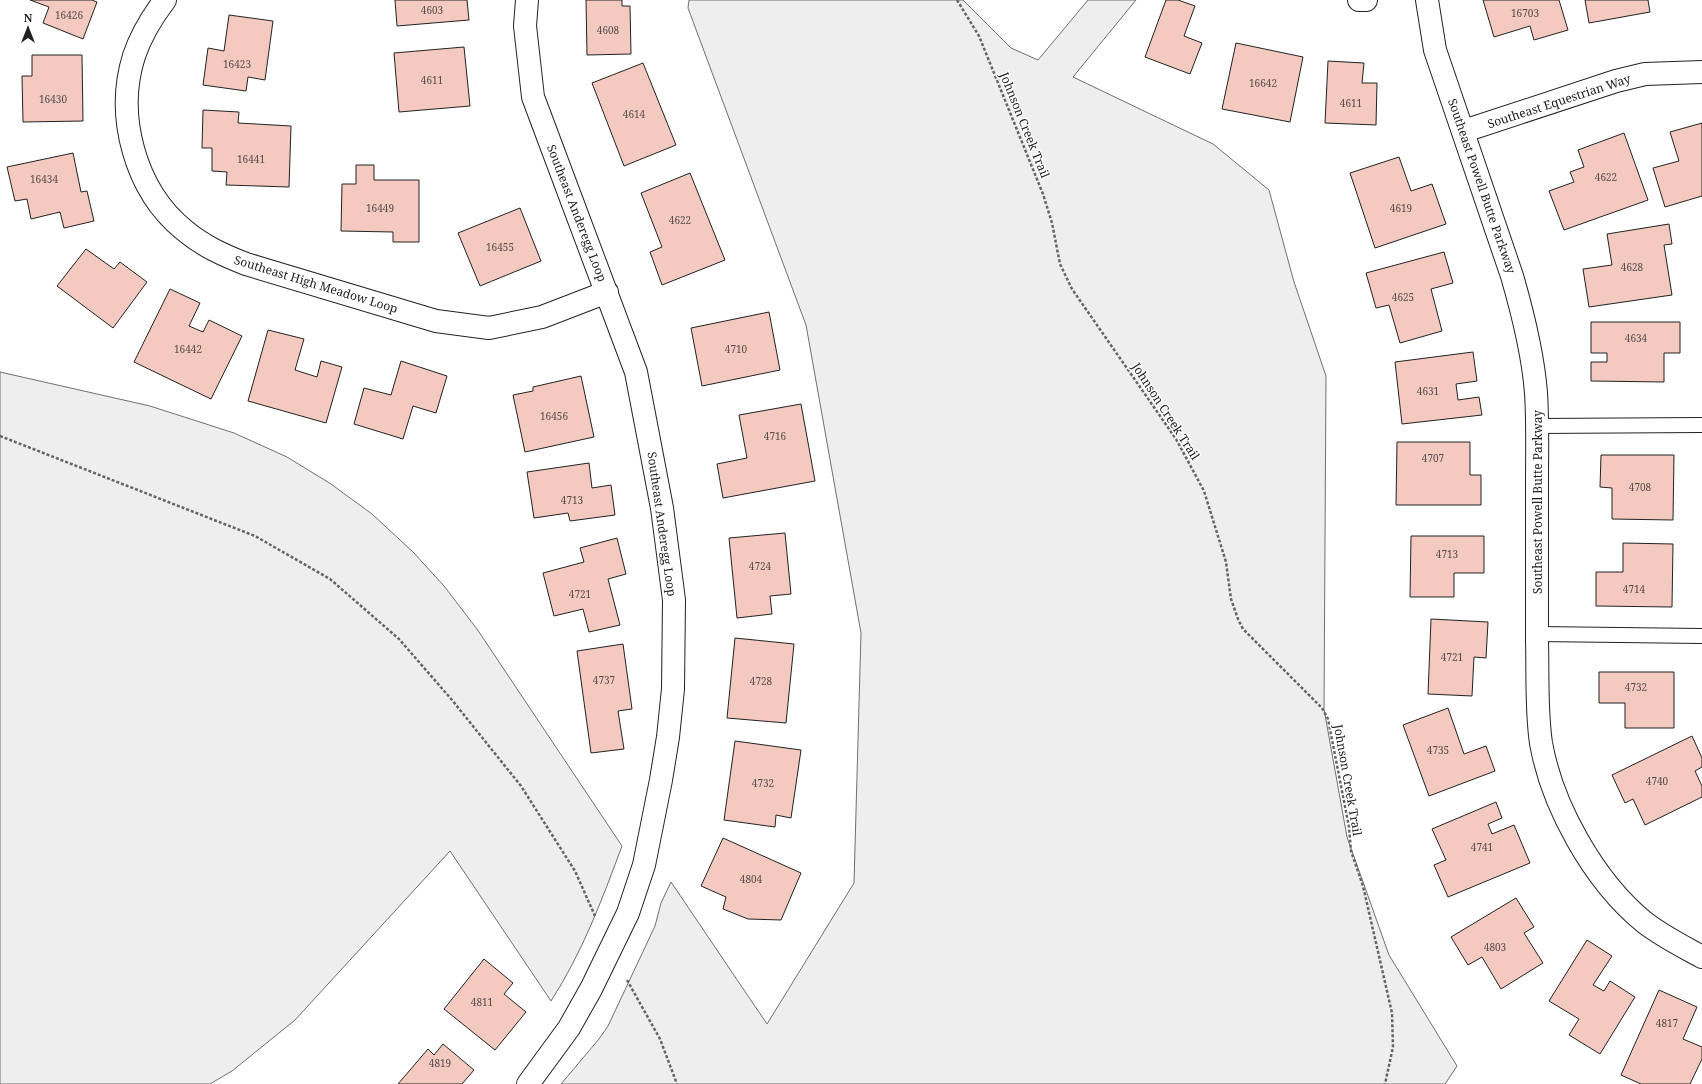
<svg xmlns="http://www.w3.org/2000/svg" width="1702" height="1084" viewBox="0 0 1702 1084" font-family="'Noto Serif',serif">
<style>
.green{fill:#eee;stroke:#6f6f6f}
.building{fill:#f3c9c0;stroke:#222}
.lines{fill:none;stroke-linecap:round;stroke-linejoin:round}
.service-casing{stroke:#222;stroke-width:16}
.minor-casing{stroke:#222;stroke-width:24}
.path{stroke:#646464;stroke-width:2.5;stroke-dasharray:3 2;stroke-linecap:butt}
.service{stroke:#fff;stroke-width:14}
.minor{stroke:#fff;stroke-width:22}
.labels{text-anchor:middle;dominant-baseline:central;stroke-width:3;stroke-linejoin:round;paint-order:stroke}
.number-label{font-size:10px;fill:#564c4a}
.street-label{font-size:12px;fill:#222;stroke:#fff}
</style>
<rect width="100%" height="100%" fill="#fff"/>
<path class="green" d="M689,0H963L1011,48L1038,60L1088,0H1136L1073,77L1213,144L1269,190L1294,282L1326,376L1324,709L1347,837L1389,955L1457,1066L1445,1084H561L599,1039L608,1026L655,926L661,903L671,882L767,1024L854,883L861,633L806,325L688,8Z
M0,372L150,406L234,433L287,457L331,484L372,514L413,552L444,586L477,629L622,846C602,900 582,953 551,1001L450,851L295,1020L232,1071L210,1084H0Z"/>
<path class="building" d="M30,0H92L97,2L83,39L43,23L49,7Z
M395,0H467L469,20L397,26Z
M586,0H622V6H630L631,54L587,55Z
M1166,0H1178L1195,6L1184,36L1202,43L1190,74L1145,57Z
M1483,0H1559L1568,30L1534,40L1530,26L1494,37Z
M1585,0H1648L1650,12L1589,23Z
M229,15L273,21L265,80L248,77L246,91L203,85L208,48L224,51Z
M1236,43L1303,57L1290,122L1222,109Z
M464,47L470,106L399,112L394,53Z
M32,55H82L83,121L23,122L22,76H32Z
M1328,61L1364,63L1362,83H1377L1376,125L1325,123Z
M643,63L676,145L624,166L592,83Z
M203,110L239,112L238,123L291,126L289,187L226,185L227,172L212,171V148H202Z
M1702,123V196L1665,207L1653,168L1679,161L1670,132Z
M1624,133L1648,200L1564,230L1549,191L1574,182L1570,172L1584,167L1578,150Z
M73,153L81,192L87,191L94,221L64,228L60,212L31,219L27,199L15,201L7,167Z
M1399,157L1411,191L1432,184L1446,224L1375,248L1350,173Z
M356,165H374V180H419V242H393V232L341,231L342,184H356Z
M690,173L725,260L662,285L650,252L662,247L641,193Z
M520,208L541,261L480,286L458,233Z
M1669,224L1672,244L1664,245L1672,295L1589,307L1583,269L1612,265L1607,234Z
M86,249L114,269L120,262L147,282L113,328L57,286Z
M1444,252L1453,283L1431,289L1442,331L1400,343L1389,305L1376,308L1366,273Z
M170,289L200,303L189,326L203,332L209,320L242,336L211,399L134,362Z
M769,312L780,370L702,386L691,328Z
M1591,322H1680V353H1664V382L1591,381V362H1607V353H1591Z
M268,330L304,339L295,370L317,377L321,361L342,367L326,423L248,401Z
M1473,352L1477,381L1456,384L1458,400L1479,397L1482,415L1402,424L1395,362Z
M401,361L447,376L436,413L413,406L403,439L354,424L364,388L391,395Z
M581,376L594,437L525,452L513,395L533,391V387Z
M801,404L815,481L723,498L717,464L747,458L739,415Z
M1397,442H1470V475H1481V505H1396Z
M1601,455H1674L1673,520L1612,519V488L1600,487Z
M589,463L592,488L611,485L615,515L570,521L568,513L534,518L527,472Z
M785,533L791,594L770,596L772,614L737,618L729,538Z
M1411,536H1484V573H1454V597H1410Z
M617,538L626,574L608,579L620,625L589,632L583,609L554,616L543,573L584,562L580,548Z
M1623,543L1673,544L1672,607L1596,606V572H1623Z
M1431,619L1488,622L1486,658L1474,657L1472,696L1428,694Z
M735,638L794,644L786,723L727,718Z
M623,644L632,709L618,711L624,749L591,753L577,651Z
M1599,672H1674V728H1625V703H1599Z
M1448,708L1464,754L1486,746L1495,771L1429,796L1403,725Z
M1692,736L1702,758V767L1695,771L1702,786V797L1645,825L1633,799L1625,803L1612,775Z
M735,741L801,750L791,818L776,815L775,827L724,820Z
M1496,802L1502,818L1488,824L1492,834L1514,825L1530,863L1448,897L1434,865L1446,860L1432,829Z
M723,838L801,873L781,920L748,919L723,909L726,897L701,886Z
M1516,898L1534,927L1524,933L1543,963L1501,989L1482,957L1468,965L1451,937Z
M1587,940L1612,956L1593,985L1604,991L1610,981L1635,997L1600,1054L1569,1035L1579,1019L1549,1001Z
M484,959L513,983L504,994L526,1012L495,1050L444,1009Z
M1659,990L1697,1007L1683,1039L1702,1047V1059L1690,1084H1641L1621,1075Z
M443,1044L474,1070L462,1084H398L428,1049L434,1055Z"/>
<g class="lines">
<g class="service-casing">
<path id="service" d="M1537,426L1702,425
M1537,634L1702,636"/>
</g>
<g class="minor-casing">
<path id="minor" d="M165,0C152,17 141,35 134,56C115,116 135,190 184,230C203,246 223,255 246,264L436,321L489,328L542,317L607,292
M527,0L525,26L533,97L636,372L662,508L674,600L673,689L668,737L661,780L644,865L628,913L591,989L569,1028L528,1084
M1359,0H1366
M1427,0L1435,50L1512,276C1523,314 1533,353 1536,393C1538,423 1537,453 1537,483C1537,536 1537,589 1537,641C1538,675 1536,709 1541,743C1552,806 1594,881 1644,922C1662,936 1682,946 1702,957
M1464,131L1616,81L1645,74L1702,72"/>
</g>
<path class="path" d="M957,0L979,36L1043,194L1052,223L1060,264L1072,289L1176,439L1204,491L1226,562L1231,599L1238,619L1243,629L1322,708L1328,719L1349,827L1351,851L1363,886L1392,1013L1393,1047L1385,1084
M0,436L255,536L330,579L399,639L452,700L521,786L575,871L595,916
M627,980L660,1039L677,1084"/>
<use href="#service" class="service"/>
<use href="#minor" class="minor"/>
</g>
<g class="labels">
<g class="number-label">
<text x="432" y="10">4603</text>
<text x="1525" y="13">16703</text>
<text x="69" y="15">16426</text>
<text x="608" y="30">4608</text>
<text x="237" y="64">16423</text>
<text x="432" y="80">4611</text>
<text x="1263" y="83">16642</text>
<text x="53" y="99">16430</text>
<text x="1351" y="103">4611</text>
<text x="634" y="114">4614</text>
<text x="251" y="159">16441</text>
<text x="1606" y="177">4622</text>
<text x="44" y="179">16434</text>
<text x="380" y="208">16449</text>
<text x="1401" y="208">4619</text>
<text x="680" y="220">4622</text>
<text x="500" y="247">16455</text>
<text x="1632" y="267">4628</text>
<text x="1403" y="297">4625</text>
<text x="1636" y="338">4634</text>
<text x="188" y="349">16442</text>
<text x="736" y="349">4710</text>
<text x="1428" y="391">4631</text>
<text x="554" y="416">16456</text>
<text x="775" y="436">4716</text>
<text x="1433" y="458">4707</text>
<text x="1640" y="487">4708</text>
<text x="572" y="500">4713</text>
<text x="1447" y="554">4713</text>
<text x="760" y="566">4724</text>
<text x="1634" y="589">4714</text>
<text x="580" y="594">4721</text>
<text x="1452" y="657">4721</text>
<text x="604" y="680">4737</text>
<text x="761" y="681">4728</text>
<text x="1636" y="687">4732</text>
<text x="1438" y="750">4735</text>
<text x="1657" y="781">4740</text>
<text x="763" y="783">4732</text>
<text x="1482" y="847">4741</text>
<text x="751" y="879">4804</text>
<text x="1495" y="947">4803</text>
<text x="482" y="1002">4811</text>
<text x="1667" y="1023">4817</text>
<text x="440" y="1063">4819</text>
</g>
<g class="street-label">
<text transform="translate(1559 101) rotate(-18)">Southeast Equestrian Way</text>
<text transform="translate(1025 125) rotate(68)">Johnson Creek Trail</text>
<text transform="translate(1482 186) rotate(71)">Southeast Powell Butte Parkway</text>
<text transform="translate(577 213) rotate(69)">Southeast Anderegg Loop</text>
<text transform="translate(316 284) rotate(17)">Southeast High Meadow Loop</text>
<text transform="translate(1166 411) rotate(57)">Johnson Creek Trail</text>
<text transform="translate(1537 502) rotate(-90)">Southeast Powell Butte Parkway</text>
<text transform="translate(662 524) rotate(82)">Southeast Anderegg Loop</text>
<text transform="translate(1348 780) rotate(80)">Johnson Creek Trail</text>
</g>
</g>
<g transform="translate(28 28)" stroke="#ffffff" stroke-width="3" paint-order="stroke">
<path d="M0-3L7 15L0 10L-7 15Z" fill="#222222"/>
<text y="-6" font-size="11" font-weight="bold" text-anchor="middle" fill="#222222">N</text>
</g>
</svg>
